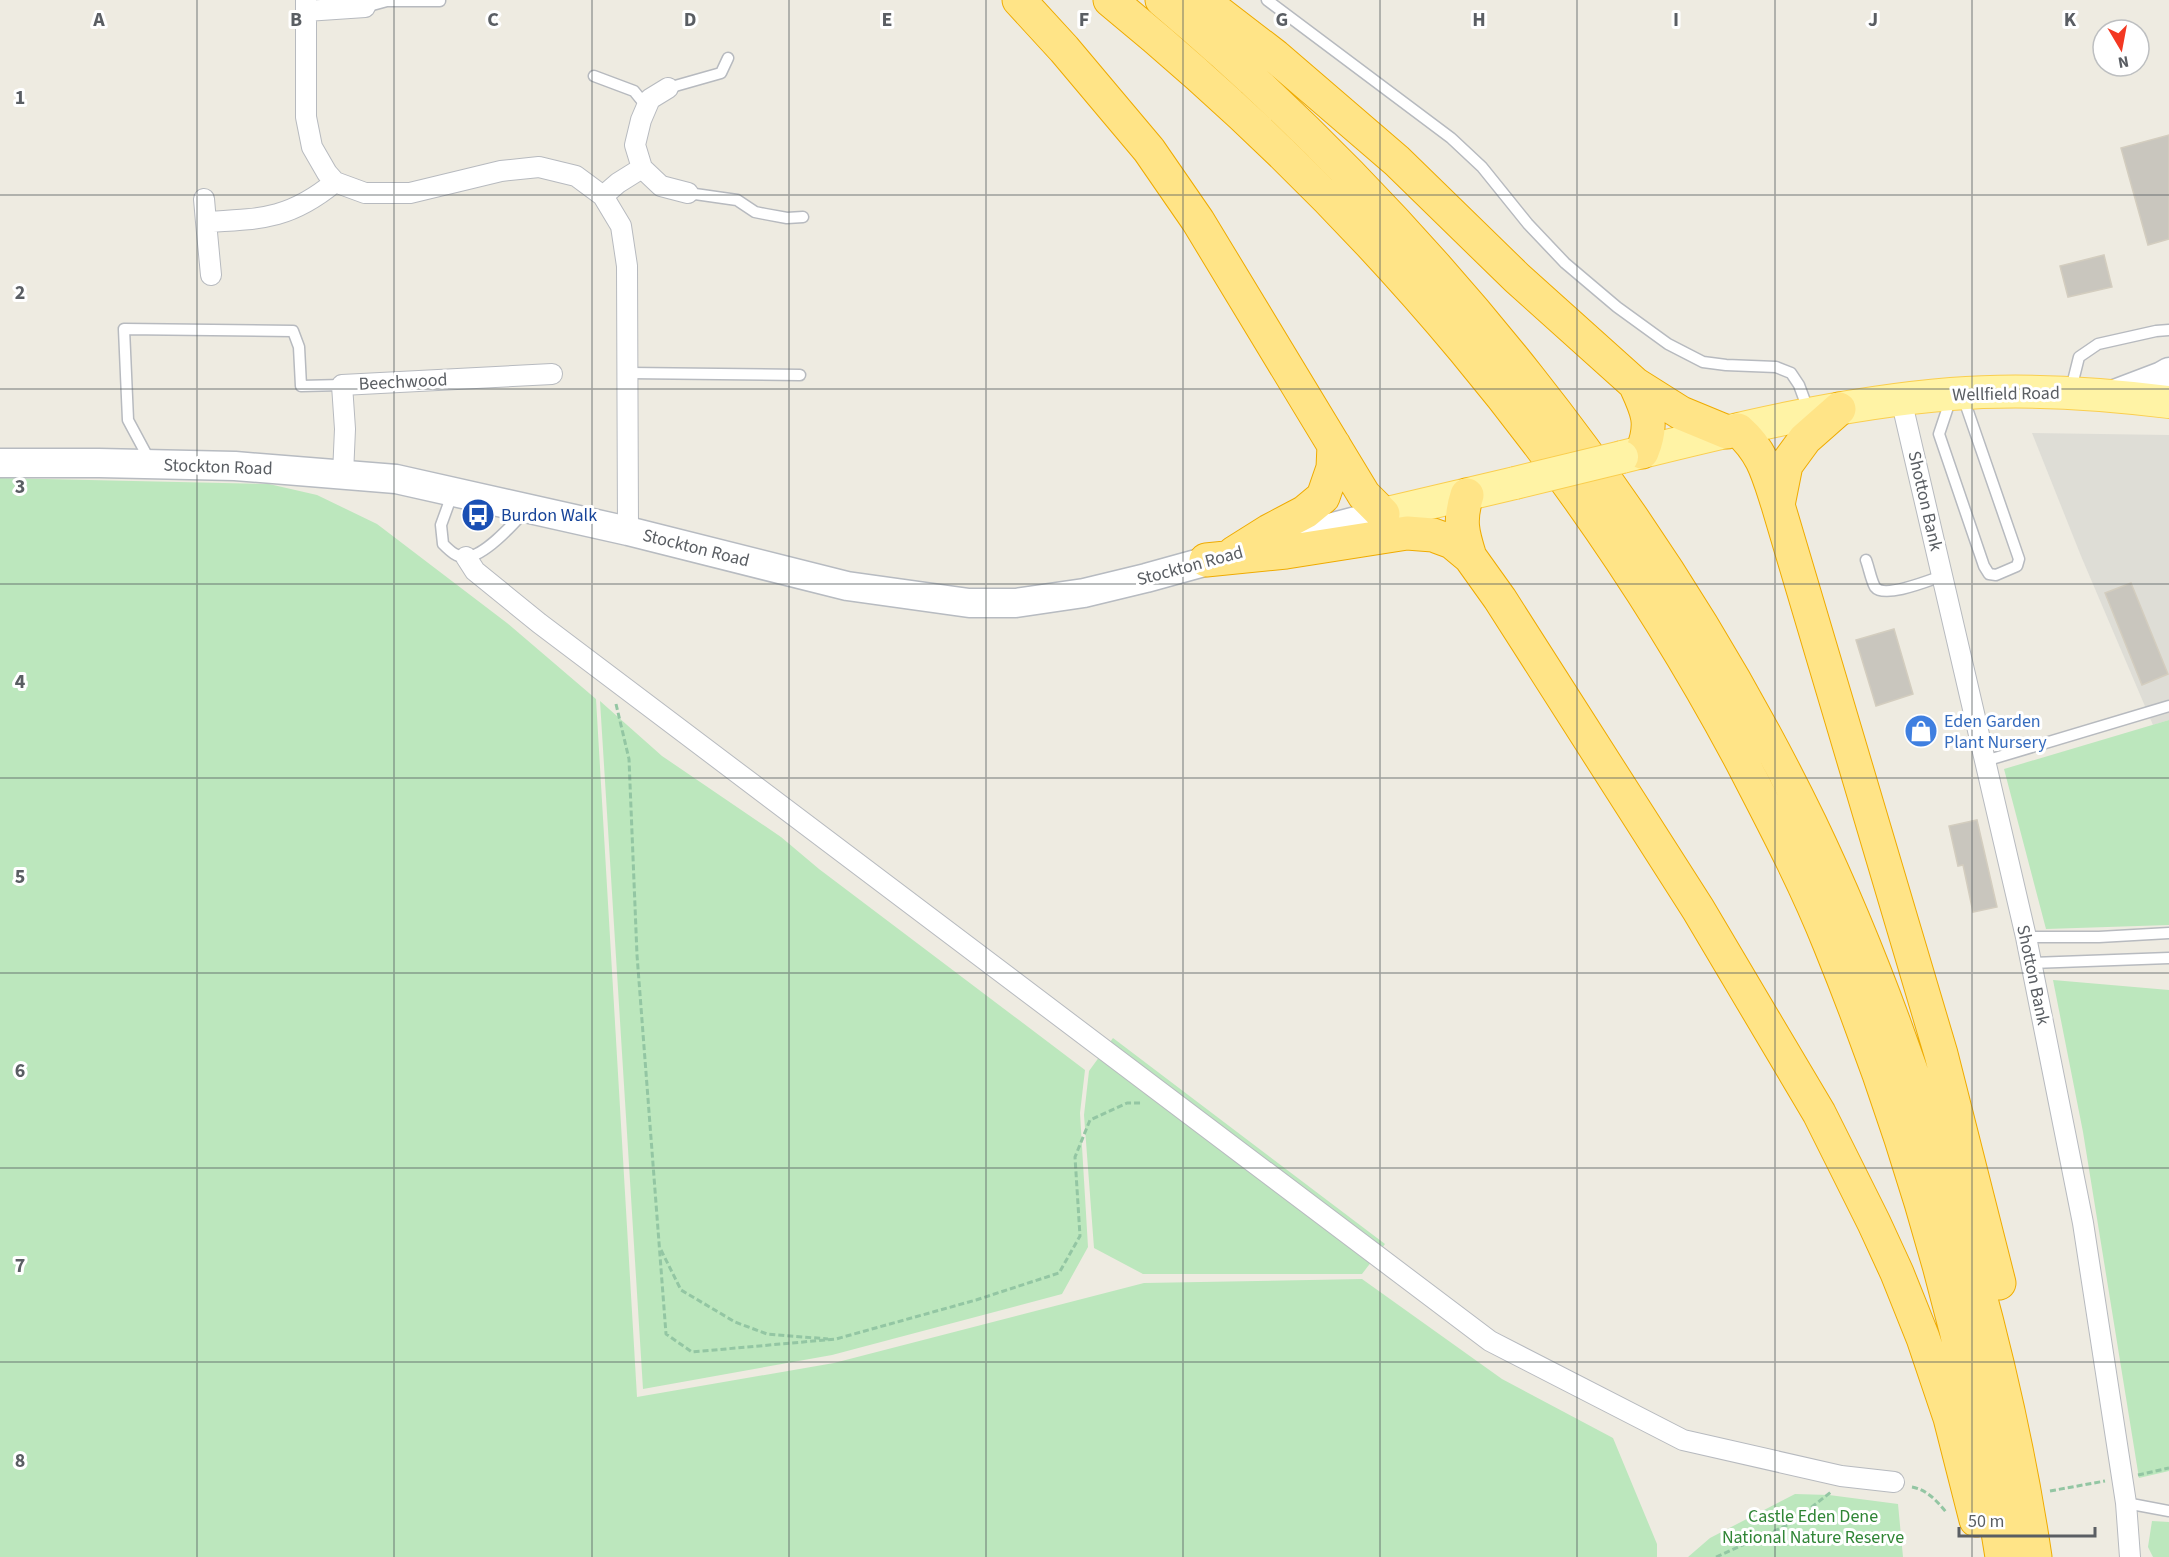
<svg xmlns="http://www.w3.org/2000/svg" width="2169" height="1557" viewBox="0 0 2169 1557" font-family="'Source Sans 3',sans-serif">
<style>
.industrial{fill:#deddd6}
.green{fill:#bce7bd}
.building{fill:#c9c6be;stroke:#d3cdbf;stroke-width:1.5}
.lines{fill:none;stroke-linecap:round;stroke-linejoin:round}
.lane-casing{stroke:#b7babf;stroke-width:13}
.street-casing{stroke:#b7babf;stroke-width:22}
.secondary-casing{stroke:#b7bbc1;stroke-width:31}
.primary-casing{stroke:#face4f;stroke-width:34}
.highway-casing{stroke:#efab00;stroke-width:35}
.path{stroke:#93c6a3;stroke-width:3;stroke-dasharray:6 3;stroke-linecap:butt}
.lane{stroke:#fff;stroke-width:10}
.street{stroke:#fff;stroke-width:20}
.secondary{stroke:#fff;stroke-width:28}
.primary{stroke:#fff3a5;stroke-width:32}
.highway{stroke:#ffe487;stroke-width:33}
.primary-bridge-casing{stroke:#face4f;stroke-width:34;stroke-linecap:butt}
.primary-bridge{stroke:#fff3a5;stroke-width:32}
.grid{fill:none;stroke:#5a5e63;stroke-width:1.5;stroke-opacity:0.55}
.labels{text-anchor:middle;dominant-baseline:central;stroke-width:6;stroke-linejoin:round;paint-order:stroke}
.street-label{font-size:18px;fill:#5a5e63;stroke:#fff}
.transit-label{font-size:18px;fill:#164399;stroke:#fff;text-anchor:start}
.shop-label{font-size:18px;fill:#366cbe;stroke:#fff;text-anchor:start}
.park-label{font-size:18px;fill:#2f8535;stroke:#fff}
.grid-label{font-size:20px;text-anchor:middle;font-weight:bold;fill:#5a5e63;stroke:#fff;stroke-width:6;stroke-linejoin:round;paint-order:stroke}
</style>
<rect width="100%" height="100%" fill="#eeebe1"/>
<path class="industrial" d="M2032,433L2169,435V720L2153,725L2081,556Z"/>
<path class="green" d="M0,478L269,484L317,495L377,524L507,623L596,699L637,1397L834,1363L1144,1283L1362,1279L1502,1379L1613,1438L1657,1544V1557H0Z
M600,701L662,756L781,837L819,869L1085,1070L1080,1113L1088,1247L1062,1294L832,1355L643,1389Z
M2169,720V925L2046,929L2004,769Z
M2053,980L2169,990V1471L2139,1478L2083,1132Z
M1113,1038L1385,1244L1362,1274H1143L1094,1248L1084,1115L1089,1071Z
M1795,1494L1829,1495L1898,1504L1903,1557H1688L1710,1538Z
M2152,1521L2169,1522V1557H2153L2148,1547Z"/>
<path class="building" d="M2169,135V239L2148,245L2121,148Z
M2104,255L2112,287L2068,297L2060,266Z
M2131,583L2168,674L2142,685L2105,593Z
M1894,629L1913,694L1876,706L1856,640Z
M1977,820L1997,907L1973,912L1963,865L1958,866L1949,826Z"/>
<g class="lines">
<g class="lane-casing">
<path id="lane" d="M1267,0L1451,138L1482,167L1528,224L1565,263L1617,307L1668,344L1703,362L1726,365L1776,367L1791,373L1799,385L1809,412
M365,7L387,1H440
M594,76L634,91L647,107
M668,88L721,73L728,58
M688,193L737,200L755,212L765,214L787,218L803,217
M629,373L800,375
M2071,389L2079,357L2098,344L2156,331L2169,330
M1951,398L1939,434L1984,566L1989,574L1996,575L2017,566L2019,559L1963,397
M150,461L128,420L124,329L293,331L299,347L301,386L342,385
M453,492L441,525L443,544C450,551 457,558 467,557C486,555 514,523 526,510
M1866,560C1869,568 1871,580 1875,587C1884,599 1930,580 1942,576
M1985,761L2169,706
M2026,937H2099L2169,933
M2031,963L2169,958
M2126,1503L2169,1511"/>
</g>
<g class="street-casing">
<path id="street" d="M306,0V117L312,147L327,173L335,182L365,193H410L501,171L539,167L576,176L603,196L621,226L627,266L628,531
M306,11L365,7
M668,88L650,99L641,120L635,145L642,168L661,186L688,193
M603,196L618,183L642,168
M204,199L206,222
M211,275L206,222C262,219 290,219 335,182
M1901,399L2026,937L2083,1223L2126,1503L2130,1557
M343,474L345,429L342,385L552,374
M466,557L475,571L539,623L1490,1341L1683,1440L1841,1476L1894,1482"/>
</g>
<g class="secondary-casing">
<path id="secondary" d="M2112,395L2162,376L2169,372
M0,463H99L235,466L396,479L628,531L847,586L969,603H1016L1084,593L1146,578L1229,555
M1291,538L1383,514"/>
</g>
<g class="primary-casing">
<path id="primary" d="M1622,457C1730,430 1840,403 1951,394C2024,388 2097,393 2169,402
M1383,514L1515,483"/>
</g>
<g class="highway-casing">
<path id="highway" d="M1019,0L1064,49L1149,150L1198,221L1364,495L1383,514
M1110,0C1368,211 1585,467 1742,762C1773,822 1805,882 1830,945C1910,1142 1969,1347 2002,1557
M1162,0C1429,225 1657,508 1810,823C1871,950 1918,1082 1958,1217C1991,1329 2018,1442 2035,1557
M1202,0L1275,56L1397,161L1517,278L1635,384L1681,413L1727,432
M1635,384C1647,410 1654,423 1642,452
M1738,430C1763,452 1768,474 1778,505L1941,1054L1999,1283
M1467,495C1459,520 1462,532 1470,557
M1778,505L1786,465L1805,439L1839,409
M1234,553L1269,531L1305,512L1323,497L1333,468L1334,445
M1206,560L1286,552L1407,533L1433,535L1452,542L1470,557L1500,599L1698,909L1819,1113L1874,1223L1897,1273L1923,1338L1950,1418L1976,1520"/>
</g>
<path class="path" d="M616,704L629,759L637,955L666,1334L692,1352L836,1339L976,1300L1059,1273L1080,1236L1075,1157L1090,1120L1127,1103H1142
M661,1250L681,1290L735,1322L767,1334L828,1339
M2138,1475L2169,1468
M1912,1487C1927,1490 1936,1500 1946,1512
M2050,1491L2105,1481
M1716,1557L1790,1524L1831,1492"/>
<use href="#lane" class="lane"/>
<use href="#street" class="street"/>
<use href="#secondary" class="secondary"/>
<use href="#primary" class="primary"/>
<use href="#highway" class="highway"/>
<g class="primary-bridge-casing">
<path id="primary-bridge" d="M1515,483L1622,457"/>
</g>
<use href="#primary-bridge" class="primary-bridge"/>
</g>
<path class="grid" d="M197,0V1557M394,0V1557M592,0V1557M789,0V1557M986,0V1557M1183,0V1557M1380,0V1557M1577,0V1557M1775,0V1557M1972,0V1557M0,195H2169M0,389H2169M0,584H2169M0,778H2169M0,973H2169M0,1168H2169M0,1362H2169"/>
<defs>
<g id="bus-disc" transform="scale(1.725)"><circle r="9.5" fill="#1a4fb4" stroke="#fff"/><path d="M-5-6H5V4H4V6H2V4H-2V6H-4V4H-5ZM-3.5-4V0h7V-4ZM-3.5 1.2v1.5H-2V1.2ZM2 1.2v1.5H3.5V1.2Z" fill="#fff"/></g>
<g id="shop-disc" transform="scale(1.725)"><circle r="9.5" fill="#3f7fe0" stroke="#fff"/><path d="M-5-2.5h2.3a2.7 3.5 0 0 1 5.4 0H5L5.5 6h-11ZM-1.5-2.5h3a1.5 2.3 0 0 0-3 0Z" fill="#fff"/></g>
</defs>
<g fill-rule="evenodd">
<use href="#bus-disc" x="478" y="515"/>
<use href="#shop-disc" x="1921" y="731"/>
</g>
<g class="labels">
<g class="street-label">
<text transform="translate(403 382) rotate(-3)">Beechwood</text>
<text transform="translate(2006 394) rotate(-1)">Wellfield Road</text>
<text transform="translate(218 467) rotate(2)">Stockton Road</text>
<text transform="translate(1925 501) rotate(77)">Shotton Bank</text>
<text transform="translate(696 548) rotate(14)">Stockton Road</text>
<text transform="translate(1190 566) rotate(-15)">Stockton Road</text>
<text transform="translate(2033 975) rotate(78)">Shotton Bank</text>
</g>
<g class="transit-label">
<text x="501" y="515">Burdon Walk</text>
</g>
<g class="shop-label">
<text x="1944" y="721">Eden Garden<tspan x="1944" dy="21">Plant Nursery</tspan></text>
</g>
<g class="park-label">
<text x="1813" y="1516">Castle Eden Dene<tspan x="1813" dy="21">National Nature Reserve</tspan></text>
</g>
</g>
<g class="grid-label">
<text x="99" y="26">A</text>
<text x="296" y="26">B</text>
<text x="493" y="26">C</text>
<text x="690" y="26">D</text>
<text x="887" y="26">E</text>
<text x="1084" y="26">F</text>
<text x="1282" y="26">G</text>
<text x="1479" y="26">H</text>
<text x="1676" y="26">I</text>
<text x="1873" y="26">J</text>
<text x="2070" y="26">K</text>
<text x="20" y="104">1</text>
<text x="20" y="299">2</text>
<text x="20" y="493">3</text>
<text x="20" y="688">4</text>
<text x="20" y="883">5</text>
<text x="20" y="1077">6</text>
<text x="20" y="1272">7</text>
<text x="20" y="1467">8</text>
</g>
<g transform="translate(2121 48) rotate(170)"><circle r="28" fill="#ffffff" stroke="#bdbfc1" stroke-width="1.5"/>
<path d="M0-4.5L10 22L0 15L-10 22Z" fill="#f33822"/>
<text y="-9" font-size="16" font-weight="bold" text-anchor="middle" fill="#5a5e63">N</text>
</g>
<path d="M1959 1527v9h136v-9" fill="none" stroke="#5a5e63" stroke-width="3"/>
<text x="1968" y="1527" font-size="18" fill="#5a5e63" stroke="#ffffff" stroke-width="4.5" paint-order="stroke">50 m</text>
</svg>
